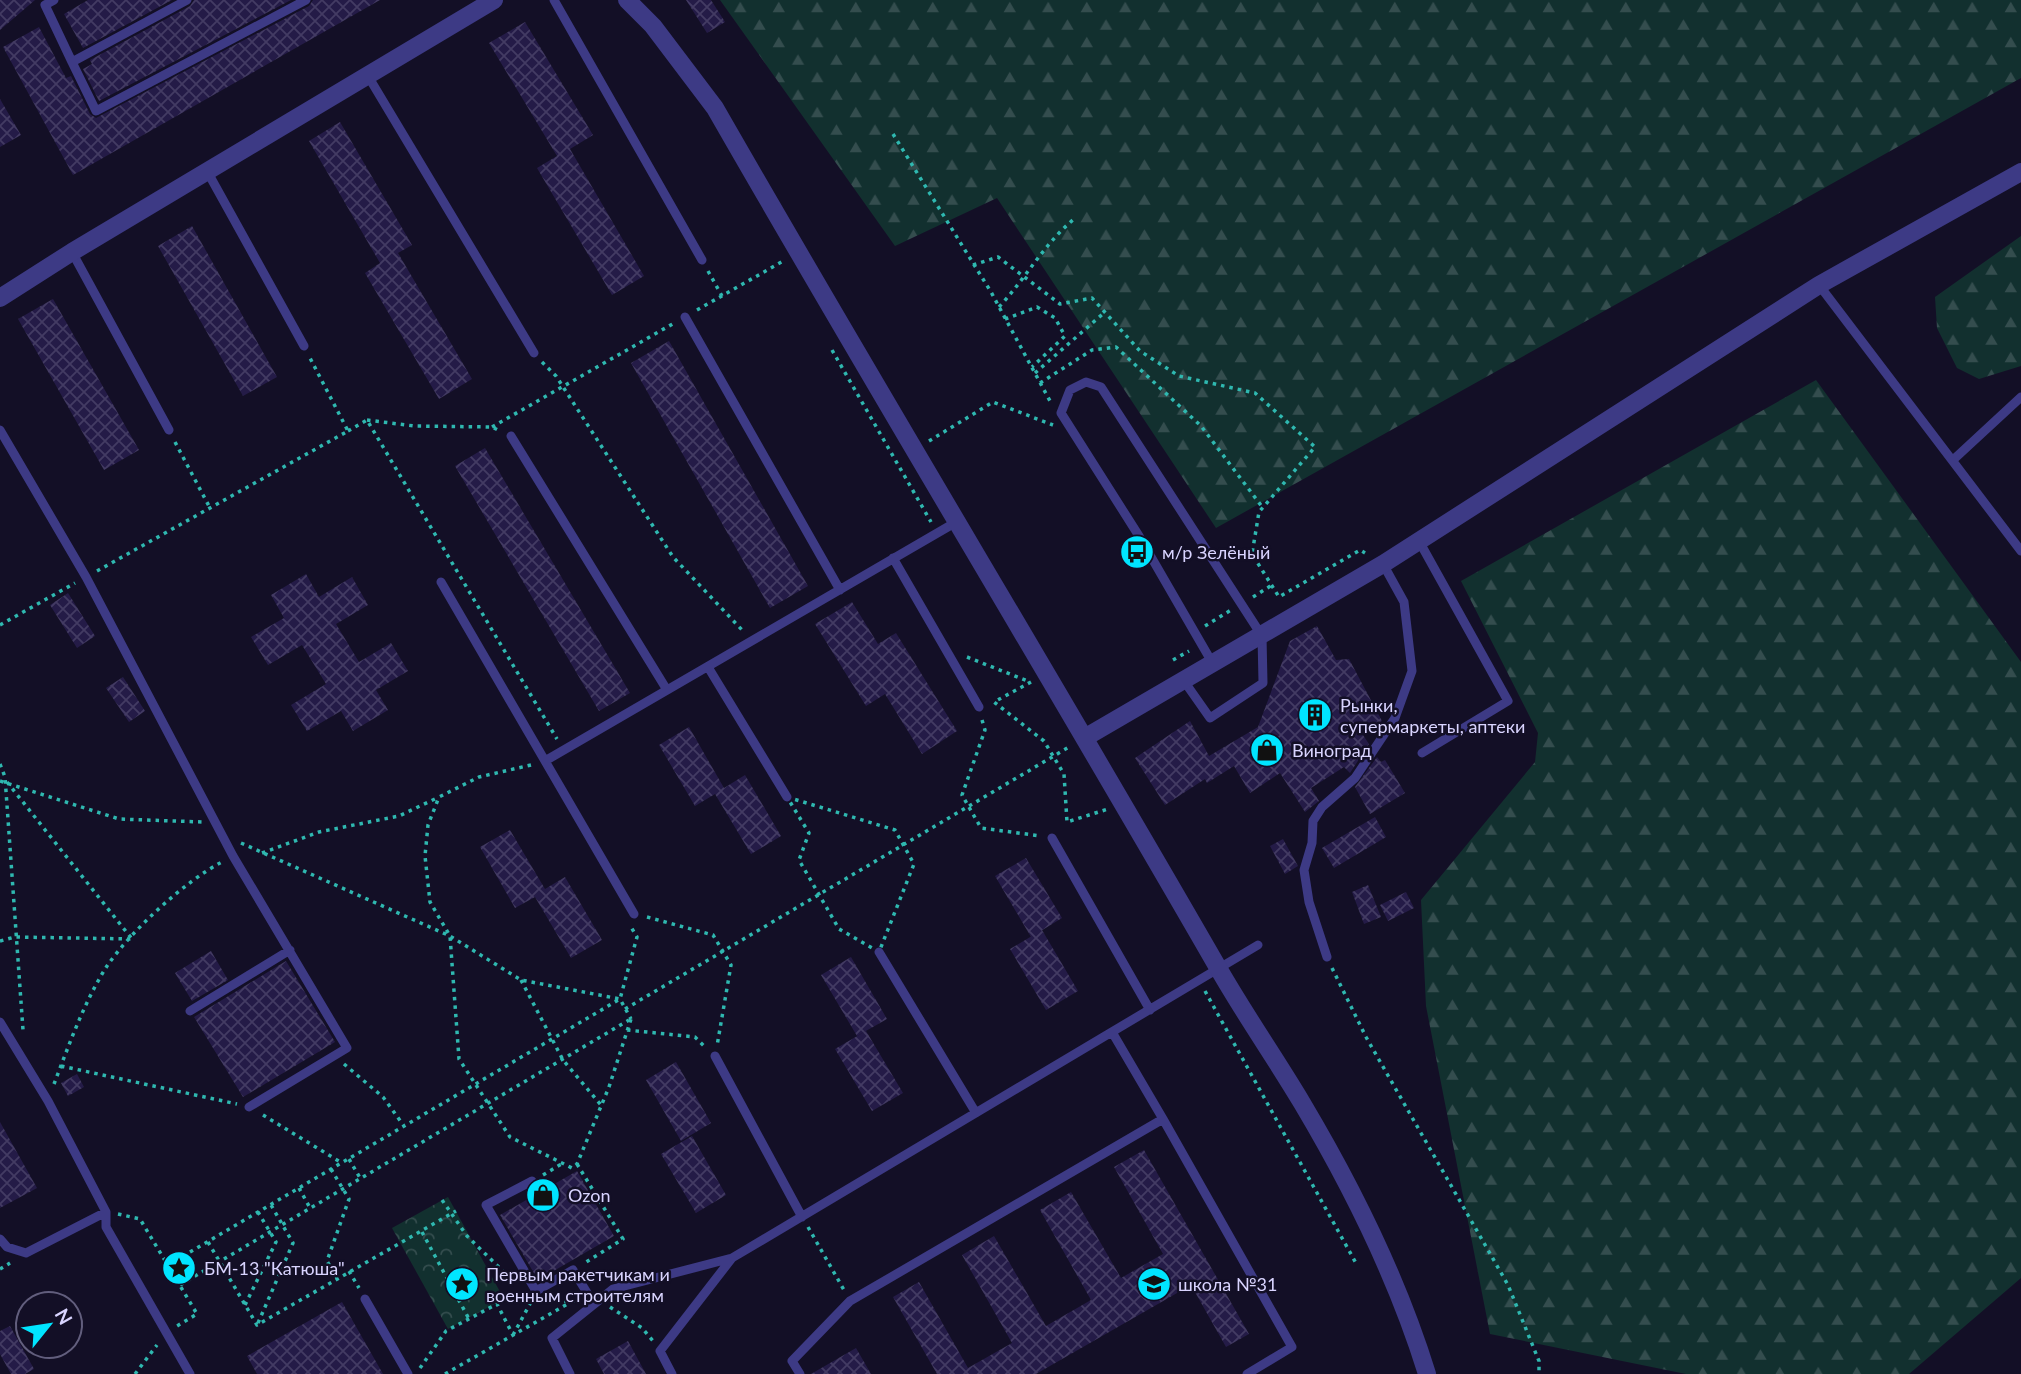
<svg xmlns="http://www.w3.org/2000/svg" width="2021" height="1374" viewBox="0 0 2021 1374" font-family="Lato,sans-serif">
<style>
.forest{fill:url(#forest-firs)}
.park{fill:url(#park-crowns)}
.building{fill:url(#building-cross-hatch)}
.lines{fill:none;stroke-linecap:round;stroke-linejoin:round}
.path{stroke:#2fb8b0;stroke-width:3.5;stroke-dasharray:3.5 5;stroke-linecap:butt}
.service{stroke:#3d3a85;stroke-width:9}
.tertiary{stroke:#3d3a85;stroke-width:18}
.labels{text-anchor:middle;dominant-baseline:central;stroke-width:5;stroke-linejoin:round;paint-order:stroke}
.poi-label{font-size:18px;fill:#d9d4ff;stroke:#130f26;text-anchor:start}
</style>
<defs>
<pattern id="forest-firs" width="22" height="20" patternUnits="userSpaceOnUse" patternTransform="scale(1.75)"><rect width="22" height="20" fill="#12302f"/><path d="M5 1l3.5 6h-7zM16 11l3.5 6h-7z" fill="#344d4e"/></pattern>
<pattern id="park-crowns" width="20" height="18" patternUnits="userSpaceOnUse" patternTransform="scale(1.75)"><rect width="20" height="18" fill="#12302f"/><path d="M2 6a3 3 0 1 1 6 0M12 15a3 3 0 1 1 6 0" fill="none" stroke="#344d4e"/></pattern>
<pattern id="building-cross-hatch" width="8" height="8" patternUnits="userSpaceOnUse" patternTransform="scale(1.75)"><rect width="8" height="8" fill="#241b47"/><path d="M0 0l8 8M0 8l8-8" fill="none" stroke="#433b63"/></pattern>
</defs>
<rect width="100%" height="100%" fill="#130f26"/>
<path class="forest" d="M720,0H2021V78L1216,528L997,198L895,246Z
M2021,236V366L1979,379L1957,368L1937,328L1935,297Z
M1816,380L2021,662V1278L1909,1374H1686L1490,1334L1426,1006L1421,900L1535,762L1538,733L1461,581Z"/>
<path class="park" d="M448,1197L504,1299L448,1329L392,1228Z"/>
<path class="building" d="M0,0H35L0,30Z
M88,0H172L83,48L64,14Z
M194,0H291L99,101L83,69L92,64L90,60L190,6Z
M313,0H380L73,175L3,47L39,27L66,78L71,76L90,114L96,118L309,6Z
M686,0H711L725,22L707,33Z
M525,22L593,135L570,149L644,276L612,295L537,168L557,156L489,43Z
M0,99L21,135L0,147Z
M340,122L412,245L398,253L472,379L439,399L365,273L380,263L309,141Z
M192,226L277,377L243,396L158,246Z
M53,299L139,450L104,470L18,319Z
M669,341L808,586L770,608L631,363Z
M485,448L630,693L599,711L455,466Z
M306,574L319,597L352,577L368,605L336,624L359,662L391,643L408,671L376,690L388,710L353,731L341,711L307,731L291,705L326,684L302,645L268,665L251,637L284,618L271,595Z
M68,593L95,636L77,648L50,605Z
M852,602L878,644L896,633L957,731L922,754L885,694L866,706L815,624Z
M1317,626L1336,660L1349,659L1382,721L1363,735L1369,744L1350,773L1344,767L1311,788L1319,801L1305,812L1280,773L1250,793L1234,766L1207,783L1205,779L1165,805L1135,758L1190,721L1209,756L1258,727L1290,641Z
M123,677L145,711L129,722L106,688Z
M689,727L724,788L745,775L781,836L751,854L715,794L695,806L659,745Z
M1377,757L1381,762L1385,760L1405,793L1370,814L1355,787Z
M1375,817L1386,837L1334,868L1322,848Z
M510,830L545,889L565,877L602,940L571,958L535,897L515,908L480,847Z
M1283,839L1298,866L1285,874L1270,846Z
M1026,858L1062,918L1031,937L995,876Z
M1368,885L1381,917L1364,924L1352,892Z
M1406,892L1414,908L1388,921L1380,905Z
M1042,930L1078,991L1046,1010L1010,949Z
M211,951L228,980L192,1001L175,973Z
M851,957L887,1019L857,1036L821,975Z
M286,961L335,1042L243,1097L194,1017Z
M866,1031L903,1093L872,1111L835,1049Z
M676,1062L711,1123L681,1141L646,1080Z
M77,1074L84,1087L68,1096L61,1083Z
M0,1122L37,1188L0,1208Z
M692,1136L726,1195L696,1213L661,1154Z
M1144,1150L1249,1334L1226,1347L1191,1285L1036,1374H937L893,1297L919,1282L968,1368L1012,1343L962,1255L994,1236L1046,1326L1091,1300L1040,1210L1071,1192L1121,1278L1163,1254L1114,1167Z
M577,1171L614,1236L538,1280L500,1215Z
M342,1302L383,1374H257L247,1356Z
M10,1326L34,1369L25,1374H11L0,1354V1331Z
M628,1341L646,1374H604L596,1359Z
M856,1348L871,1374H811Z"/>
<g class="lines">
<path class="path" d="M893,134L991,292L1050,401
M973,265L998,257L1060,304L1092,298L1140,351L1179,376L1255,393L1315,447L1259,512L1252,554L1279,597L1360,550L1365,553
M708,271L722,296
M999,307C1026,278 1044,244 1074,219
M697,310L785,260
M1005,319L1037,307L1055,318L1065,336L1032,367
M832,350L931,522
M542,362L556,376L673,557L744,632
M1035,373L1105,312
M1040,383L1092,350L1116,347L1201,426L1263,508
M367,420L414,426L492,427L500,431
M492,427L676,322
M348,431L367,420L557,739
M929,441L993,402L1053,425
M175,442L210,508
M97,571L348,431L310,358
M1253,597L1272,585
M0,625L75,583
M1205,626L1231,610
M967,657L1030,682
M1173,660L1189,651
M1031,682L994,702L1044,741L1064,774L1067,822L1108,809
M982,720L985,730L962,795L981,828L1041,836
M0,764L5,777L23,1030
M531,765L479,777L439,797L428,825L425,856L430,902L450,936L459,1059L510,1137L572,1168L577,1164L609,1087L631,1019
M0,781L119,819L202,822
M7,782L132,939
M787,797L895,830L914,864L879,952L839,929L799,860L809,833Z
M241,843L450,936L521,980L620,999L631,1019
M262,853L319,832L399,816L439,797
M647,917L713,935L731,965L717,1046
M0,941L15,937L132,939
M1332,968L1366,1037L1508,1285L1539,1361V1374
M521,980L563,1060L601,1105
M1205,991L1357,1265
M625,1009L1069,747
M627,1030L695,1037L706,1048
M344,1064L383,1097L404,1126
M61,1066L237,1104
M54,1084C69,1045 84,1002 107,966C131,931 185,881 222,862
M263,1115L342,1163
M349,1159L360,1178
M577,1164L623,1239L583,1264
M331,1169L349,1199L327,1261L337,1278
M543,1175L563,1163
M299,1188L310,1208
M442,1200L467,1236L513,1281
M118,1214L140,1219L197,1314L177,1326
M808,1227L844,1290
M422,1232L469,1319
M208,1242L257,1325L456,1211
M168,1265L620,999L637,937L631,927
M0,1269L10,1263
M349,1271L359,1288
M180,1285L629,1020
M547,1301H575
M245,1305L276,1242L258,1212
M610,1307L642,1328L653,1341
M258,1323L293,1243L271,1205
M513,1335L531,1302
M420,1368L446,1331L497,1304L513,1335
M135,1374L157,1345
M445,1374L571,1302"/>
<path class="service" d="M54,0L45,5L72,62
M187,0L72,62L96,111L306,0
M554,0L702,260
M368,76L534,353
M207,171L304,346
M72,252L169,430
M1819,285L2021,551
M685,317L840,590
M0,430L86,577L233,856L347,1048L249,1107
M511,436L667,690
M1953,460L2021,397
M1419,541L1508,701L1422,753
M893,558L979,707
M441,582L634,914
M708,667L787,797
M1184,681L1210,718L1263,683L1262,636L1101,387L1086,382L1070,390L1061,413L1139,536L1213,664
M545,761L958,521
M1052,838L1150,1010
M879,952L976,1113
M1327,957L1309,902L1304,870L1312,843L1313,821L1322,807L1355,778L1395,718L1412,671L1404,602L1383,564
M190,1011L290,950
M0,1022L48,1101L106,1212V1227L190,1374
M715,1056L802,1217
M1163,1119L1292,1347L1247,1374
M532,1181L486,1205L536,1291L573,1270L594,1304
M0,1239L7,1247L26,1253L106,1212
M365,1299L408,1374
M570,1374L552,1338L613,1289L732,1258L1258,945
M672,1374L660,1351L732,1258
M800,1374L792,1361L850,1301L1163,1119L1112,1032"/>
<path class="tertiary" d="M627,0L653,26L715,108C880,396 1052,679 1217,966C1243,1012 1274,1056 1302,1103C1352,1187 1398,1280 1427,1374
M0,298L72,252L494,0
M1086,737L1383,564L1819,285L2021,172"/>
</g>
<defs>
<g id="bus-disc" transform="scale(1.75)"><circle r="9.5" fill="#00e5ff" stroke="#130f26"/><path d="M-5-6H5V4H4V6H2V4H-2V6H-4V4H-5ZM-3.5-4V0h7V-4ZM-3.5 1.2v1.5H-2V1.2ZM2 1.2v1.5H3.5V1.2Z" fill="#111"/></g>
<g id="building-disc" transform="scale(1.75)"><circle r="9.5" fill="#00e5ff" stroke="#130f26"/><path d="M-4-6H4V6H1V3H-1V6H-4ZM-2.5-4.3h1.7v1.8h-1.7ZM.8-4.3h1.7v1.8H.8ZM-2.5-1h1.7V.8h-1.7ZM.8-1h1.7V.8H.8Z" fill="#111"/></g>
<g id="shop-disc" transform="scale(1.75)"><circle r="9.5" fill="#00e5ff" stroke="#130f26"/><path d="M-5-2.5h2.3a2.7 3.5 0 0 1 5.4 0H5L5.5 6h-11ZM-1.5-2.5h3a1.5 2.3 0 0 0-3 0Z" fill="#111"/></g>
<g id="sight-disc" transform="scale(1.75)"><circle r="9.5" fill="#00e5ff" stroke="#130f26"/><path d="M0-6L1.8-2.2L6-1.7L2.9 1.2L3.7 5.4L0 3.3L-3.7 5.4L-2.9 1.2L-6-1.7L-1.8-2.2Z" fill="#111"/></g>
<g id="school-disc" transform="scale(1.75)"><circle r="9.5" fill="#00e5ff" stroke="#130f26"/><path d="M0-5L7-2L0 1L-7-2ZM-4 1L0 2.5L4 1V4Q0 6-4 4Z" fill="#111"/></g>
</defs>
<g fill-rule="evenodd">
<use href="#bus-disc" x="1137" y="552"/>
<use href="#building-disc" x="1315" y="715"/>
<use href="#shop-disc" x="1267" y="750"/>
<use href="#shop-disc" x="543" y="1195"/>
<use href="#sight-disc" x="179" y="1268"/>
<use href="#sight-disc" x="462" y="1284"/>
<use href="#school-disc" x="1154" y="1284"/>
</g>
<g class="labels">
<g class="poi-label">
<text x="1162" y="552">м/р Зелёный</text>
<text x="1340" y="705">Рынки,<tspan x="1340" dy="21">супермаркеты, аптеки</tspan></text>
<text x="1292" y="750">Виноград</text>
<text x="568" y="1195">Ozon</text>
<text x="204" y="1268">БМ-13 "Катюша"</text>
<text x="486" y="1274">Первым ракетчикам и<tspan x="486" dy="21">военным строителям</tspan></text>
<text x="1178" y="1284">школа №31</text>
</g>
</g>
<g transform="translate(49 1325) rotate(60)"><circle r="33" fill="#130f26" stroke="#625e7d" stroke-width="2"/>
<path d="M0-5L12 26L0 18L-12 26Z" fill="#00e5ff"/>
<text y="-10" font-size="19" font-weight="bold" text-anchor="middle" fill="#d9d4ff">N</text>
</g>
</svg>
